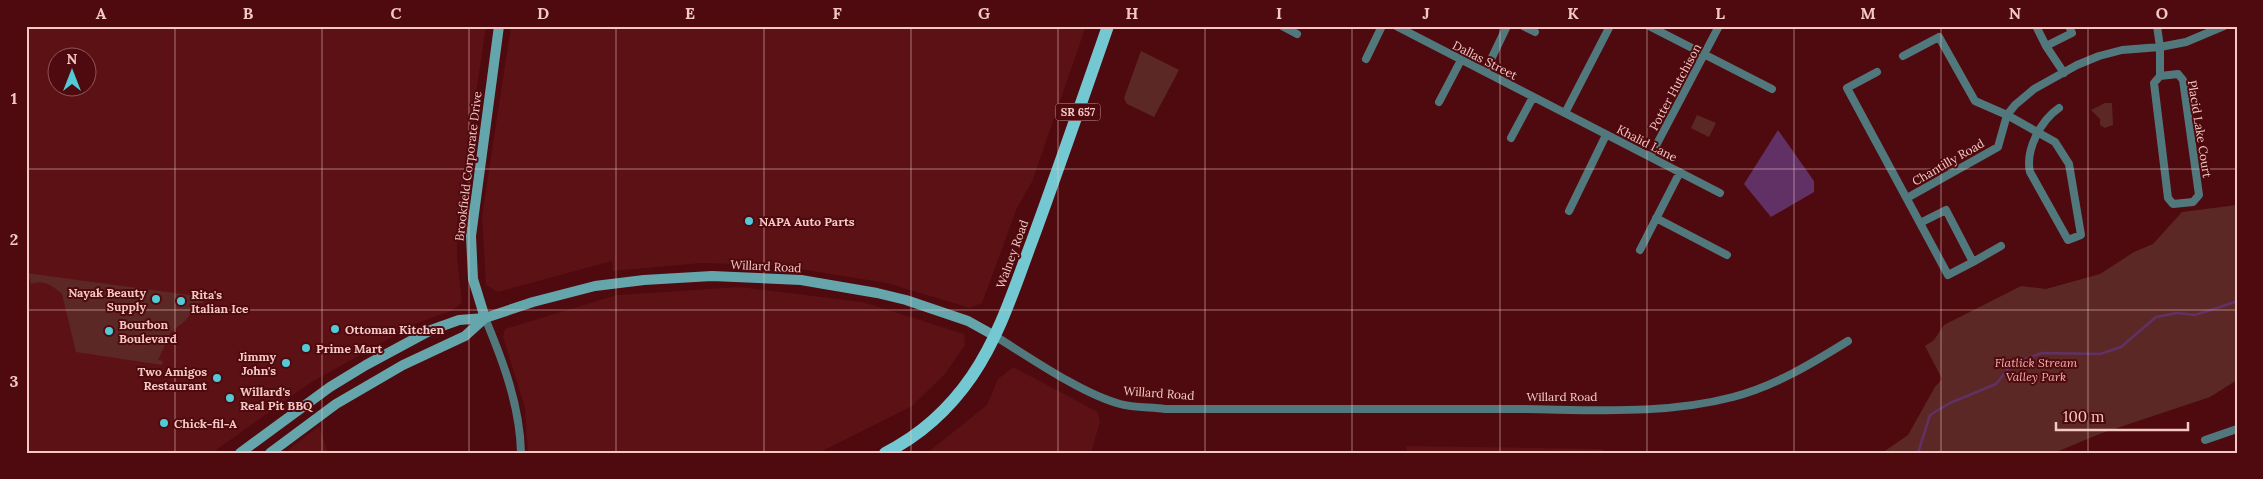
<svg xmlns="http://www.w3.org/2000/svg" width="2263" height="479" viewBox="0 0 2263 479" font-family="Lora,serif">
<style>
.built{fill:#5c1115;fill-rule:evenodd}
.green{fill:#5c2826}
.water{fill:#613165}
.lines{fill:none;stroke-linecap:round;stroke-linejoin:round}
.stream{stroke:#613165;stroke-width:2.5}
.street{stroke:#51787c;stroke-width:8}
.secondary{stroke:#65a5ac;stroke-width:10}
.primary{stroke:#74c8d1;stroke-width:12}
.grid{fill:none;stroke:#f4c9c5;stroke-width:1;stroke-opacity:0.55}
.poi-dot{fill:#52cbd7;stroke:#4e0a0e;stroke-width:2}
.labels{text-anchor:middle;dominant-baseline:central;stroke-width:4;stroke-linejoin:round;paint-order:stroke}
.shield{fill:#4e0a0e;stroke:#c2908e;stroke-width:1}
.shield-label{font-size:11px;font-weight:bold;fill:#f4c9c5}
.street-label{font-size:12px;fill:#f4c9c5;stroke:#4e0a0e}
.poi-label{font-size:12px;font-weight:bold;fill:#f4c9c5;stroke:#4e0a0e;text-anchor:start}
.park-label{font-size:12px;font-style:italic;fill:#f4b1ab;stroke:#4e0a0e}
.neatline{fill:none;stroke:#f4c9c5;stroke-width:2}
.grid-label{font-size:16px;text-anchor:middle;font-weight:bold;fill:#f4c9c5}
</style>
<rect width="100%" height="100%" fill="#4e0a0e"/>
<path class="built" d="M26,26H486L457,224V257L462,303L451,311L415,324L310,383L212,453H26ZM58,58H88V88H58Z
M511,26H1086L1032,182L1017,208L982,303L970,308L887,283L774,265L701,263L613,271L612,261L498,292L486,285L482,216Z
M740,287L863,302L964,334L965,345L945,374L912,406L818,453H528L525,408L503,337L505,329L617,295Z
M1013,367L1098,412L1100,422L1091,453H927L987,405L998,379Z
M319,426L328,453H284Z
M1406,446L1603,449V453H1407Z"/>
<path class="green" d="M1141,51L1179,70L1154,117L1127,104L1124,98Z
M2105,103H2112L2113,125L2105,128L2100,125V119L2091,110Z
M1697,115L1716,123L1709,137L1691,128Z
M2237,205V380L2210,397L2102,433L2054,453H1882L1908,435L1935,387L1942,379L1925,346L1934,340L1944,325L2021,286L2046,289L2100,274L2134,252L2153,244L2182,212Z
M26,273L204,297L203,303H199L185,321L171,332L158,360L163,361L162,365L76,352L62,294C51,285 45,280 31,284L30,279L27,280Z"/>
<path class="water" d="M1778,130L1814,181V192L1771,217L1744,184Z"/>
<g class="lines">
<path class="stream" d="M1918,453L1930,415L1950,403L1996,384L2012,364L2042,353L2100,354L2121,347L2156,317L2177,313L2195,315L2235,302L2237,299"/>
<path class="street" d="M1282,26L1297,34
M1396,26L1720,193
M1523,26L1535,32
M1649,26L1772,89
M2036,26L2046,46L2072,33L2069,26
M2157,26L2160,47V76
M2046,46L2064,73
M1903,56L1939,37L1975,101L2007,115L2055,142L2069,164L2081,235L2068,240L2030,172C2025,150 2041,120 2059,108
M1366,59L1382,26
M1485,72L1507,26
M1877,72L1847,88L1948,275L1973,262L1946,210L1920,223
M2178,74L2183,80L2199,195L2193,202L2173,204L2168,198L2154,83L2160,76Z
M1439,102L1461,60
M1565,113L1610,26
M1511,138L1533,97
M1650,157L1719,26
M1907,198L1998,147L2007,115L2015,105L2034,89L2077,65L2099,56L2122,50L2160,47L2186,42L2224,26
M1569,211L1606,135
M1656,218L1727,255
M1640,250L1680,172
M1973,262L2001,246
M485,318C503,361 520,406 521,453
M995,336C1029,357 1082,394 1120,404C1134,408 1150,407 1165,409C1280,409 1395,409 1510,409C1584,409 1661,416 1733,397C1775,386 1811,364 1848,341
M2205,440L2237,429"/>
<path class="secondary" d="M485,318L473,279L471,236L499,26
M240,453L330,387L366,365L431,330L459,320L485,318L533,302L595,286L644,280L712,276L801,280L877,293L906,300L968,321L995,336
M270,453L336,404L403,365L465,336L485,318"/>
<path class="primary" d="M885,453C921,435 950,408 972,376C1000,335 1015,286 1032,241C1058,170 1083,98 1108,26"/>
</g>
<path class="grid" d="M175,26V453M322,26V453M469,26V453M616,26V453M764,26V453M911,26V453M1058,26V453M1205,26V453M1352,26V453M1500,26V453M1647,26V453M1794,26V453M1941,26V453M2088,26V453M26,169H2237M26,310H2237"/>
<g class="poi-dot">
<circle cx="749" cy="221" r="5"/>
<circle cx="156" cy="299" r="5"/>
<circle cx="181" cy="301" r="5"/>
<circle cx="335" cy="329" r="5"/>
<circle cx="109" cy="331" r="5"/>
<circle cx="306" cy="348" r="5"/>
<circle cx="286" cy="363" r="5"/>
<circle cx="217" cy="378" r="5"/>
<circle cx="230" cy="398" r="5"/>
<circle cx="164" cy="423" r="5"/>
</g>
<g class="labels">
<rect class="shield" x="1055.5" y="103.5" width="45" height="17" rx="4"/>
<g class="shield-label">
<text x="1078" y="112">SR 657</text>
</g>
<g class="street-label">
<text transform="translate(1485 60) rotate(27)">Dallas Street</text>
<text transform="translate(1675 87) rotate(-62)">Potter Hutchison</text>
<text transform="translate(2200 129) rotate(81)">Placid Lake Court</text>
<text transform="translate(1647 143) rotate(27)">Khalid Lane</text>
<text transform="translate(1948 162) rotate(-30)">Chantilly Road</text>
<text transform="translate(468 166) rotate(-83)">Brookfield Corporate Drive</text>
<text transform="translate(1012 254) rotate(-70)">Walney Road</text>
<text transform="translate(766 266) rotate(3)">Willard Road</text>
<text transform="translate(1159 393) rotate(4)">Willard Road</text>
<text x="1562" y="396">Willard Road</text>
</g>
<g class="poi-label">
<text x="759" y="221">NAPA Auto Parts</text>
<text x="146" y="292" text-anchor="end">Nayak Beauty<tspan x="146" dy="14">Supply</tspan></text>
<text x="191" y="294">Rita's<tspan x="191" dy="14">Italian Ice</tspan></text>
<text x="119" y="324">Bourbon<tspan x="119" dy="14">Boulevard</tspan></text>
<text x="345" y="329">Ottoman Kitchen</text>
<text x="316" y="348">Prime Mart</text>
<text x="276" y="356" text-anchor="end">Jimmy<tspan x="276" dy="14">John's</tspan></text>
<text x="207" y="371" text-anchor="end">Two Amigos<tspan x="207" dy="14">Restaurant</tspan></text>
<text x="240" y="391">Willard's<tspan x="240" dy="14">Real Pit BBQ</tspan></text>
<text x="174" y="423">Chick-fil-A</text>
</g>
<g class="park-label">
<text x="2036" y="362">Flatlick Stream<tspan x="2036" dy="14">Valley Park</tspan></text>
</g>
</g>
<rect width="2263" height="479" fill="none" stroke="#4e0a0e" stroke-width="55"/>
<g transform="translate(72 72)"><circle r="24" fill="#4e0a0e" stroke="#905657"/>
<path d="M0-4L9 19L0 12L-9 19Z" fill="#52cbd7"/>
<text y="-8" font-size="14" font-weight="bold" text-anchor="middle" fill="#f4c9c5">N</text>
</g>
<path d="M2056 422v8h132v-8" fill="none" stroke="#f4c9c5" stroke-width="2.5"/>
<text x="2063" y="422" font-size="15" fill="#f4c9c5" stroke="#4e0a0e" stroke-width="4" paint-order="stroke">100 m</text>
<rect x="28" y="28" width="2208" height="424" class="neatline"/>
<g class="grid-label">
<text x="101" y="19">A</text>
<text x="248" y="19">B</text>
<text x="396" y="19">C</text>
<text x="543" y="19">D</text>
<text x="690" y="19">E</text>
<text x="837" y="19">F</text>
<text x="984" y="19">G</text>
<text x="1132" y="19">H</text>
<text x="1279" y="19">I</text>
<text x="1426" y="19">J</text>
<text x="1573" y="19">K</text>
<text x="1720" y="19">L</text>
<text x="1868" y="19">M</text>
<text x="2015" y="19">N</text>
<text x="2162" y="19">O</text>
<text x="14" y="104">1</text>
<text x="14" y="245">2</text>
<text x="14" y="387">3</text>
</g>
</svg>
